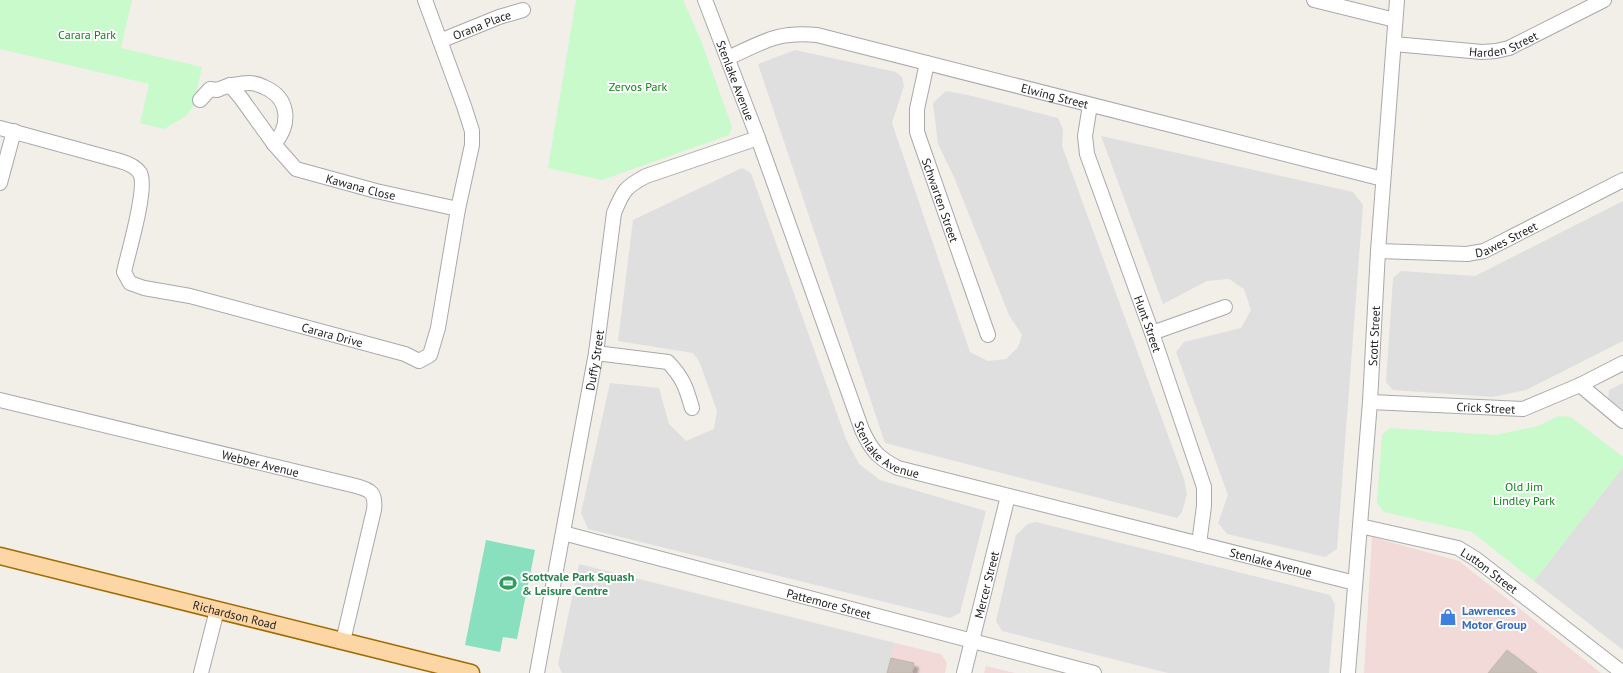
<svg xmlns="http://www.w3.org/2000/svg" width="1623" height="673" viewBox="0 0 1623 673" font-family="'PT Sans',sans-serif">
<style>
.residential{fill:#e0dfdf}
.commercial{fill:#f2dad9}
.park{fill:#c8facc}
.pitch{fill:#88e0be}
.building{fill:#c7bfb8;stroke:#c4b6ab;filter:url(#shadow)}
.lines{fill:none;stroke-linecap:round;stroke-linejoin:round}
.minor-casing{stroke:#a9a9a9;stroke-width:16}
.major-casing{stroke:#a06b00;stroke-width:19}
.minor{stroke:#fff;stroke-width:14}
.major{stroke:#fcd6a4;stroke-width:16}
.labels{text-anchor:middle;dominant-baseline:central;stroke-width:4;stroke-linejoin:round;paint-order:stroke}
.street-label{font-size:12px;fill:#222;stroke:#fff}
.park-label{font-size:12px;fill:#0c8416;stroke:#fff}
.leisure-label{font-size:12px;font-weight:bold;fill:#27864d;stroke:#fff;text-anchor:start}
.shop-label{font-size:12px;font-weight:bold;fill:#366cbe;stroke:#fff;text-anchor:start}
</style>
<defs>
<filter id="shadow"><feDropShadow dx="4.5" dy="4.5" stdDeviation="1" flood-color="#0004"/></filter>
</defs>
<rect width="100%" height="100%" fill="#f2efe9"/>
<path class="residential" d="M795,50L896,72L902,77L904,86L892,123L970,352L988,361L1006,359L1018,347L1022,335L1009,315L954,177L938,144L933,103L946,91L968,95L1058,118L1063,129L1062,146L1184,479L1187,494L1182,512L1177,518L885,443L758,64Z
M1101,136L1353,192L1363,205L1337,549L1325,557L1227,534L1218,523L1228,495L1176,352L1184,342L1241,328L1251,310L1244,289L1229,279L1207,281L1163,304Z
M742,168L751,173L846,439L859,464L880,480L986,511L960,613L950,618L588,529L581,513L610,383L659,388L669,424L686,441L714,429L717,411L699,361L693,353L618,341L633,220Z
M1623,201V341L1526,390L1493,397L1393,390L1386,382L1393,278L1401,271L1475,276Z
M1623,383V410L1608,399L1609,390Z
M1623,467V650L1534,581Z
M1036,522L1330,595L1335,605L1329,673H1168L1002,631L996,621L1016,535L1028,524Z
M579,564L895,643L887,673H562L558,664Z"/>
<path class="commercial" d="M1372,537L1459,561L1601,673H1364Z
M895,643L941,654L947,663L945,673H887Z
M986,666L1015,673H984Z"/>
<path class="park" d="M0,0H132L121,48L202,67L194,105L186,116L164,129L140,123L149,84L0,49Z
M576,0H683L702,43L732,127L729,135L602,180L548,168Z
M1559,416L1571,417L1623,457V467L1534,581L1472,532L1384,512L1377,503L1382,435L1390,428L1495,435L1538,426Z"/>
<path class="pitch" d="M486,540L535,550L517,639L503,637L500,652L465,645Z"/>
<path class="building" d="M1507,650L1537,673H1488Z
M891,658L914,663L912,673H887Z"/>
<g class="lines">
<g class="minor-casing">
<g id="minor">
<path id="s1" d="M705,0L758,138L862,430C872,451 878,458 898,468L1355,583"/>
<path d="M1314,0L1395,20"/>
<path id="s2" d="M440,41L499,17L523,10"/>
<path id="s3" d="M1394,44L1482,52L1496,51L1509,48L1604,0"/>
<path id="s4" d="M728,58C763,42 778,31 817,35L1383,179"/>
<path id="s5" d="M927,63L917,109V132L988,335"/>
<path d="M230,85C236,85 243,83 249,83C254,83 260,85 264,87C290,98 291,125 274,144"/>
<path id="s6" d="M200,100L210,89L217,90L230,85L241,98L274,144L296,169L376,191L458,209"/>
<path id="s7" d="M1090,105L1085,136L1087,154L1152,333L1204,487V506L1199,544"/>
<path id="s8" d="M0,128L120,161C127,163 136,167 140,173C148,188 128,253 124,272L130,283L144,288L190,296L405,354L419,361L430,355L438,328L458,209L472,145V131L464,106L425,0"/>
<path d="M0,183L14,131"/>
<path id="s9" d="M1378,251L1467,254L1484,251L1623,180"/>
<path d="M1152,333L1225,307"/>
<path d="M596,353L668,362C683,378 686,387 692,408"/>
<path d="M1580,385L1623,421"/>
<path id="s10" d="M0,400L356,486C371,490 376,493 374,510L343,641"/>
<path id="s11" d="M1370,402L1523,409L1580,385L1623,363"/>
<path id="s12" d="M1360,526L1458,548L1476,559L1623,673"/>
<path id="s13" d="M563,533L1094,673"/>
<path d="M201,673L217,610"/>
<path id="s14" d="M537,673L596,353L614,213C623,191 625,187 646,176L758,138"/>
<path id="s15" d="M964,673L1008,496"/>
<path id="s16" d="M1348,673L1370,402L1378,251L1397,0"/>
</g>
</g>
<g class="major-casing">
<g id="major">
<path id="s17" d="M0,556L471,673"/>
</g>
</g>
<use href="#minor" class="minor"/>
<use href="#major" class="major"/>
</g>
<defs>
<g id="stadium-bare" transform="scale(1.35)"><path d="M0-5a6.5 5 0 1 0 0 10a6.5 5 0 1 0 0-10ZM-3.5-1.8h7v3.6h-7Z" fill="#2e9e5b" stroke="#fff" stroke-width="2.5" paint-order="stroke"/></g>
<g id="shop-bare" transform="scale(1.35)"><path d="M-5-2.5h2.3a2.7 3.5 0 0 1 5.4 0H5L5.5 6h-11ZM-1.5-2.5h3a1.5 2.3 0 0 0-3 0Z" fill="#3f7fe0" stroke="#fff" stroke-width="2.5" paint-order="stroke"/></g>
</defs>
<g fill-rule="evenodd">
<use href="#stadium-bare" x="508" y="583"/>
<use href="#shop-bare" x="1448" y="617"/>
</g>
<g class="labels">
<g class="street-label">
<text stroke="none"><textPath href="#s2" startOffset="45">Orana Place</textPath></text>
<text stroke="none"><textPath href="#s3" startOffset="111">Harden Street</textPath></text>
<text stroke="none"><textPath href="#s1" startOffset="86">Stenlake Avenue</textPath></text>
<text stroke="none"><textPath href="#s4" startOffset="339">Elwing Street</textPath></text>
<text stroke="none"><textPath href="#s6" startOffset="210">Kawana Close</textPath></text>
<text stroke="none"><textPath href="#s5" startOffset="142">Schwarten Street</textPath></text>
<text stroke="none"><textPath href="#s9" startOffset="131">Dawes Street</textPath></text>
<text stroke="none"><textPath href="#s7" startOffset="230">Hunt Street</textPath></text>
<text stroke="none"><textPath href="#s8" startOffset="471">Carara Drive</textPath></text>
<text stroke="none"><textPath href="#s16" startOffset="338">Scott Street</textPath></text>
<text stroke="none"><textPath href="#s14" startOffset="318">Duffy Street</textPath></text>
<text stroke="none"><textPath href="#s11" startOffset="116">Crick Street</textPath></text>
<text stroke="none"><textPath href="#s1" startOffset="491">Stenlake Avenue</textPath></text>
<text stroke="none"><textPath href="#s10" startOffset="268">Webber Avenue</textPath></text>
<text stroke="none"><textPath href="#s1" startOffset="896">Stenlake Avenue</textPath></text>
<text stroke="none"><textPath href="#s12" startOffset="139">Lutton Street</textPath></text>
<text stroke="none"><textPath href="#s15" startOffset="91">Mercer Street</textPath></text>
<text stroke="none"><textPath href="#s13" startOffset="275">Pattemore Street</textPath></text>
<text stroke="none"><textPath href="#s17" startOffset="242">Richardson Road</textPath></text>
</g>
<g class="park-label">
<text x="87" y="34">Carara Park</text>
<text x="638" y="86">Zervos Park</text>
<text x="1524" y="486">Old Jim<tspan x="1524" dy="14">Lindley Park</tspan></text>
</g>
<g class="leisure-label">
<text x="522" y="576">Scottvale Park Squash<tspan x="522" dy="14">&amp; Leisure Centre</tspan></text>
</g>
<g class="shop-label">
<text x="1462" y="610">Lawrences<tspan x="1462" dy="14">Motor Group</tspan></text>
</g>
</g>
</svg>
